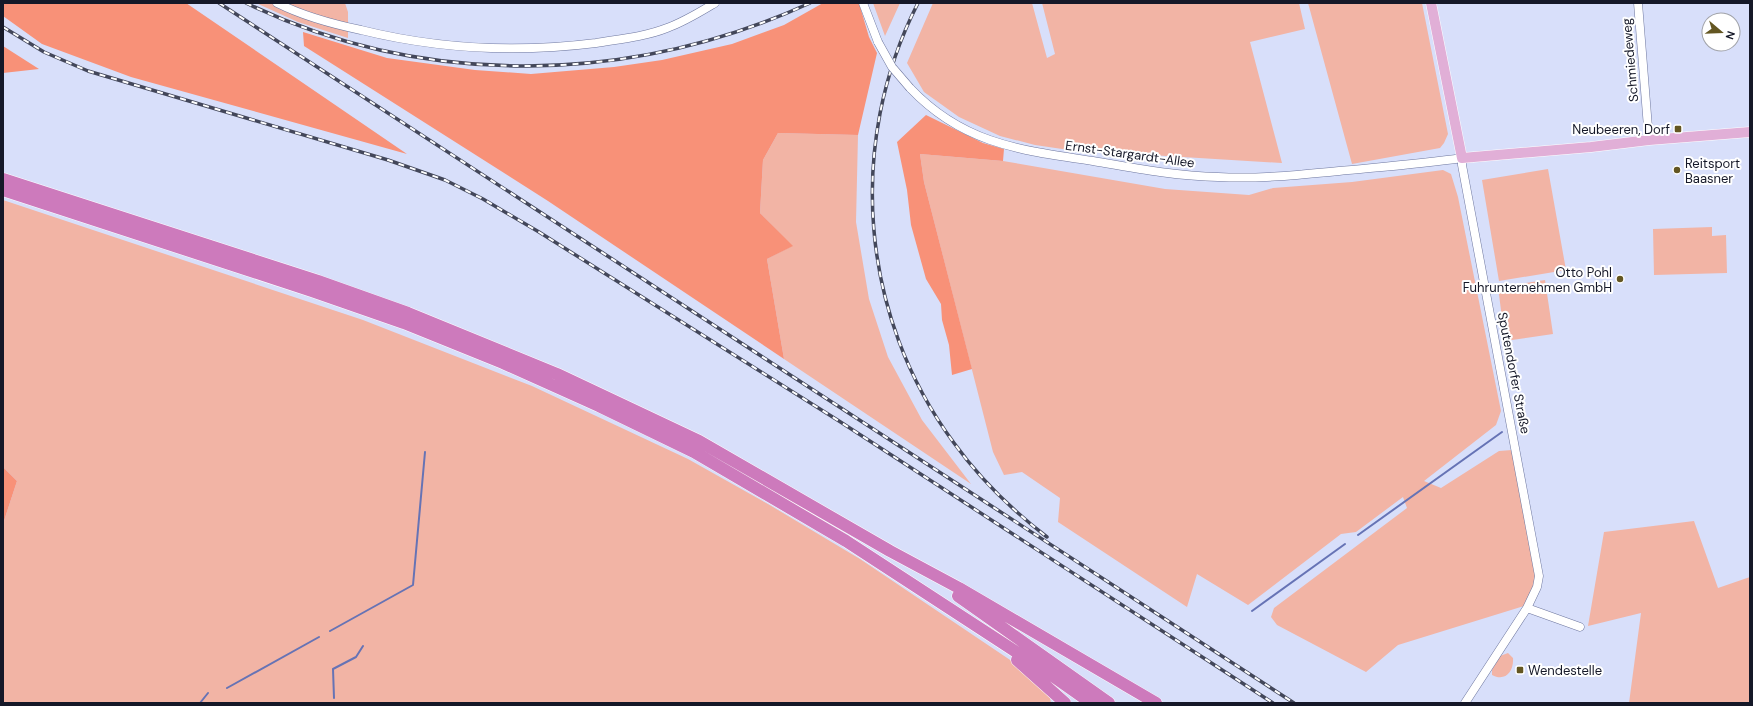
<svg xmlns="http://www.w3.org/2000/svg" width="1753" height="706" viewBox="0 0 1753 706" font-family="'DM Sans',sans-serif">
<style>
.green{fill:#f2b4a5}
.forest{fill:#f89178}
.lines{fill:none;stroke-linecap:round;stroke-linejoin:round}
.stream{stroke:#6673b5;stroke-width:2}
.minor-casing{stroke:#6e779f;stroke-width:9}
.major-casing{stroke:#fff;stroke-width:11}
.highway-casing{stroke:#fff;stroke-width:13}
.minor{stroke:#fff;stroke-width:8}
.major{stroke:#e1afd7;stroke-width:10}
.highway{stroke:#cd7abc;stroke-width:12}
.rail-casing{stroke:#43475a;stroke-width:3.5}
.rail{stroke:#fff;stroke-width:2;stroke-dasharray:6;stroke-linecap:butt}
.minor-bridge-casing{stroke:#6e779f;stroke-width:9;stroke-linecap:butt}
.minor-bridge{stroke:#fff;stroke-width:8}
.poi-dot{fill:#635622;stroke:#fff;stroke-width:1.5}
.labels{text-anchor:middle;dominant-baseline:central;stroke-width:4;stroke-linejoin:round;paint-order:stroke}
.street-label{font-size:13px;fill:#151828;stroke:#fff}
.poi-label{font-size:13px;fill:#151828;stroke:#fff;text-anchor:end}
</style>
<rect width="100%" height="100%" fill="#d8dffa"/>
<path class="green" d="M256,3H345L348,12V38L298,22Z
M873,3H900L885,36Z
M933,3H1032L1047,58L1055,54L1042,3H1299L1305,29L1250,42L1282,163L1069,150L1035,145L1000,136L959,117L924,92L907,63Z
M1308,3H1422L1448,134L1444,143L1440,148L1352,164Z
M778,133L858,135L856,222L869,299L888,357L922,420L971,484L784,359L767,259L792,246L760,213L763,160Z
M920,154L1003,161L1165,189L1249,195L1273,188L1352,182L1443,170L1451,174L1458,197L1501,411L1496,425L1424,481L1441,488L1499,451L1512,450L1536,574L1534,586L1524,606L1398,645L1366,672L1277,625L1271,617L1274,608L1407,508L1403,497L1356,532L1341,534L1248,605L1197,574L1187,607L1058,522L1060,498L1022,472L1004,475L993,452L924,182Z
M1548,169L1566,270L1499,281L1482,180Z
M3,200L363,320L532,386L688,459L768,504L860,559L1019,666L1050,698L1051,703H3V524L17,481L3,467Z
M1712,227V236L1726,235L1727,273L1654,275L1653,229Z
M1545,280L1553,334L1505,341L1498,287Z
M1694,521L1718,588L1750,577V703H1629L1641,613L1588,626L1604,532Z
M1508,653L1513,658C1514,672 1505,682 1492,675V670L1500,656Z"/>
<path class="forest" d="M3,3H186L407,154L131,77L42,44L3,16Z
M823,3H859L869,37L877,53L858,135L778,133L763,160L760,213L793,246L767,259L784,359L548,201L304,46L303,32L387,58L475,70L531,74L614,67L662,60L732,44L784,25Z
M3,46L39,69L3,73Z
M926,115L983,143L1004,149L1003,161L920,154L924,182L972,369L952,375L949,345L942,320L941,304L926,279L911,225L907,190L897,142Z
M3,467L17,481L3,524Z"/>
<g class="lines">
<path class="stream" d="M1358,535L1502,432
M1252,611L1345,544
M330,631L413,585L425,452
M227,688L319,637
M334,698L333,669L356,657L363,646
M200,703L208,693"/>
<g class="minor-casing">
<path id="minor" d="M277,3C303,16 332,24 361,30C438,49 517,53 596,43C620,39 644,37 667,28C684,22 700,12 715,3
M863,3L878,42
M1638,3L1649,140
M910,88C963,144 1020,150 1093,161C1134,168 1176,176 1218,177C1259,179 1299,175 1339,171C1380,167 1421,164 1462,158V165L1539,576L1537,587L1527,608L1465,703
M1527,608L1580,627"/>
</g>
<g class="major-casing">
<path id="major" d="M1431,3L1462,158L1591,147L1649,140L1750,132"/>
</g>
<g class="highway-casing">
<path id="highway" d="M3,179L318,281L408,313L557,374L699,441L890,551L959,588L1156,703
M3,190L312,291L404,323L503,363L599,406L694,452L846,541L1050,674L1091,703
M958,596L1109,703
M1017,660L1065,703"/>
</g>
<use href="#minor" class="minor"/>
<use href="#major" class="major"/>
<use href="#highway" class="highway"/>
<g class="rail-casing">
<path id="rail" d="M219,3L1294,703
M246,3C424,89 631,85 810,3
M918,3C846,144 860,316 954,443C980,479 1012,510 1047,537
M3,27L44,52L88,71L388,160L445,180L483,199L539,232L839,421L1273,703"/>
</g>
<use href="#rail" class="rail"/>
<g class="minor-bridge-casing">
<path id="minor-bridge" d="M878,42L892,67L910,88"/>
</g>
<use href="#minor-bridge" class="minor-bridge"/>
</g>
<g class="poi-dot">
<rect x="1674" y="125" width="8" height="8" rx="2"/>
<circle cx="1677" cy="170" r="4"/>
<circle cx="1620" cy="279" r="4"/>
<rect x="1516" y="666" width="8" height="8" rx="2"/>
</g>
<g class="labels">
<g class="street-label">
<text transform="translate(1630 60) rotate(-95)">Schmiedeweg</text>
<text transform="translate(1130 154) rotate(8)">Ernst-Stargardt-Allee</text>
<text transform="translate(1514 373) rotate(79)">Sputendorfer Straße</text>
</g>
<g class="poi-label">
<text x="1670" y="129">Neubeeren, Dorf</text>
<text x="1685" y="163" text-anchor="start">Reitsport<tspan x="1685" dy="15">Baasner</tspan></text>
<text x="1612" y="272">Otto Pohl<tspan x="1612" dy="15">Fuhrunternehmen GmbH</tspan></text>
<text x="1528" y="670" text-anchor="start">Wendestelle</text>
</g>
</g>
<rect width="1753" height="706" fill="none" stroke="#151828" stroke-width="8"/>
<g transform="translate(1721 32) rotate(109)"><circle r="19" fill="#ffffff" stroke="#a1a3a9"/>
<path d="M0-3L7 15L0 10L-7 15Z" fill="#635622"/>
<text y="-6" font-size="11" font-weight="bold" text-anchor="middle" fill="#151828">N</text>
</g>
</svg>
